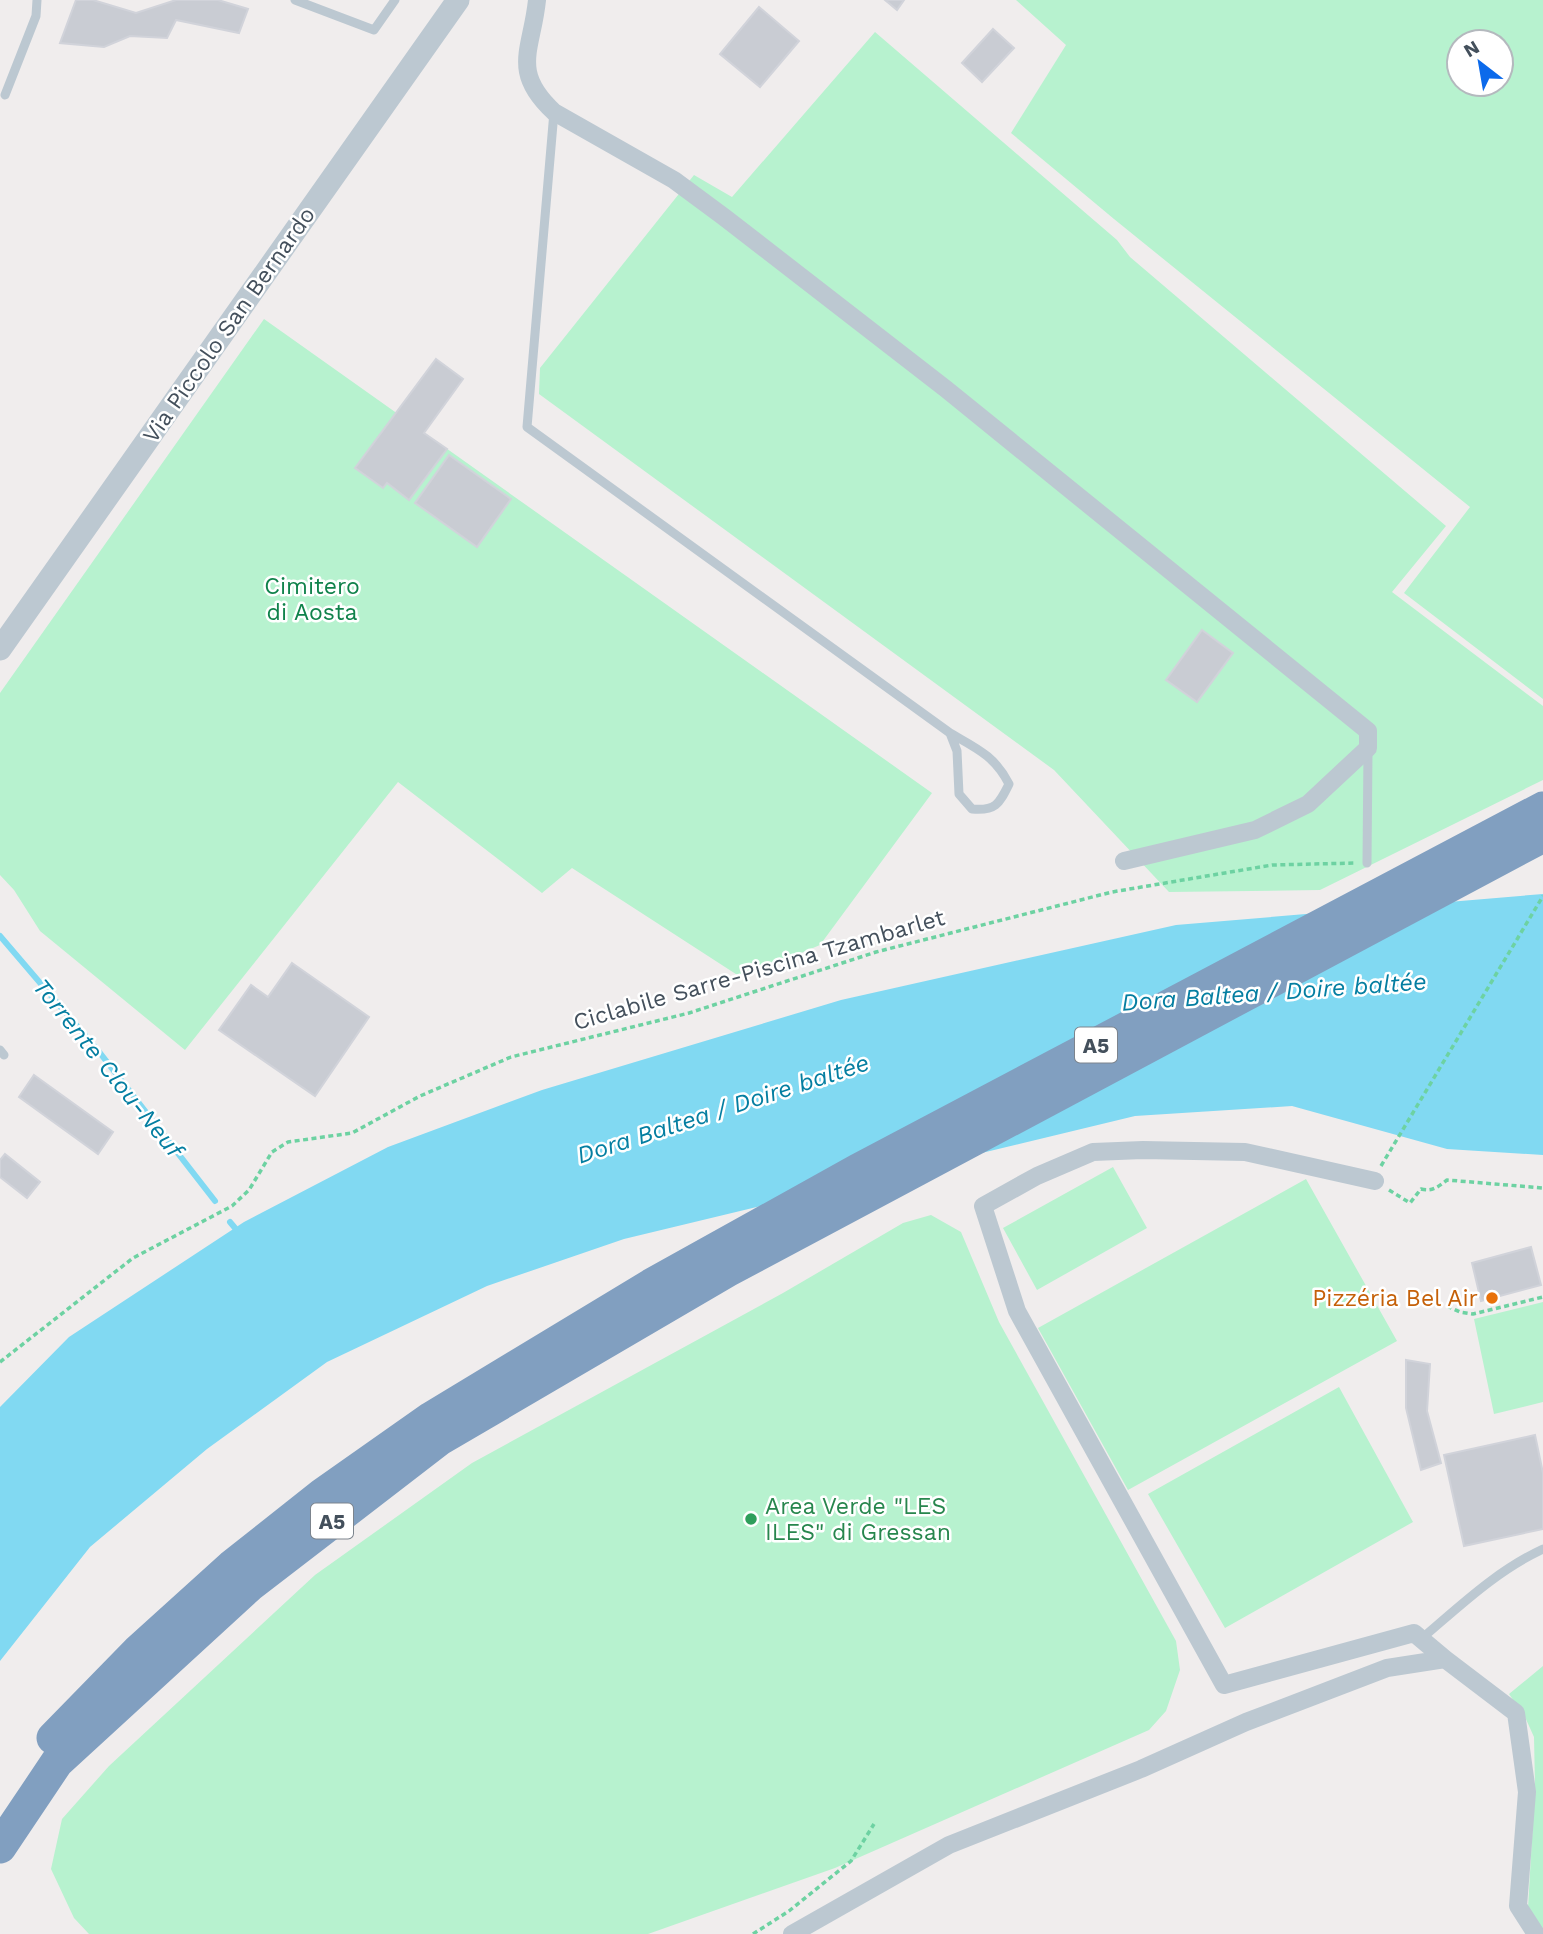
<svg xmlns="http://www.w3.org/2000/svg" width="1543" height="1934" viewBox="0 0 1543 1934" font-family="'Work Sans',sans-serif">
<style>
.green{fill:#b7f2cf;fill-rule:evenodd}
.water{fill:#81d9f2}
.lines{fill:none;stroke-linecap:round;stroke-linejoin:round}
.stream{stroke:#81d9f2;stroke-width:6}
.building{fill:#c9ccd3;stroke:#d1d3da;stroke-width:2}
.path{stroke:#6dd2a2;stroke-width:3.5;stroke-dasharray:5 3.5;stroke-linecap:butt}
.service{stroke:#bcc8d1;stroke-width:9}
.minor{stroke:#bcc8d1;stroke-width:18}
.tertiary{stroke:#bcc8d1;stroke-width:23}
.motorway{stroke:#819fc0;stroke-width:33}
.food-dot{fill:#e8710a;stroke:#fff;stroke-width:2.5}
.leisure-dot{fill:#2e9e5b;stroke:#fff;stroke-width:2.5}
.labels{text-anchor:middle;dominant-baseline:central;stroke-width:5;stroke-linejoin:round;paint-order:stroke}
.shield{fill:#fff;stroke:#7c848d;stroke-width:2}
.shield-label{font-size:21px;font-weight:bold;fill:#44505c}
.street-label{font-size:23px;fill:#44505c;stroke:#fff}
.park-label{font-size:23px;fill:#10824b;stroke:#fff}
.food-label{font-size:23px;fill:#c56008;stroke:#fff;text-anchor:end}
.leisure-label{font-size:23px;fill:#27864d;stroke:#fff;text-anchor:start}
.water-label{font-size:24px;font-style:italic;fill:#047ea1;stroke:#fff}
</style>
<rect width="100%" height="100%" fill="#f0eded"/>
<path class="green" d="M1016,0H1543V699L1404,593L1470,507L1114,219L1011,133L1066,45ZM1459,42H1501V84H1459Z
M875,32L1117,240L1130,257L1446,526L1392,592L1543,706V780L1320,890L1169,892L1054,770L539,394L540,368L694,175L732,197Z
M264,319L932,793L820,945L742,978L572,868L542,893L398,782L185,1050L40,931L14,890L0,875V693Z
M1113,1167L1147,1228L1037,1290L1003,1228Z
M1306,1179L1397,1341L1128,1490L1038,1328Z
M931,1215L961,1232L999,1322L1176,1641L1180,1670L1166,1711L1149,1730L835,1868L648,1934H89L74,1918L51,1869L62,1819L109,1766L315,1575L472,1463L783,1293L903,1223Z
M1543,1302V1402L1494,1414L1474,1319Z
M1339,1387L1413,1522L1225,1628L1148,1494Z
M1543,1666V1934L1528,1908L1535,1785L1534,1737L1525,1717L1509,1694Z"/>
<path class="water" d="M1543,894V1155L1447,1149L1292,1106L1135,1116L624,1239L487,1286L327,1362L207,1449L90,1547L0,1661V1407L69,1337L244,1222L388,1147L542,1090L841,1000L1176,925Z"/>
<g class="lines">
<path class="stream" d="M0,936L100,1053L215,1201
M230,1222L235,1228"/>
</g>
<path class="building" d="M76,0H93L136,13L176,0H218L248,9L239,33L176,20L167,38L130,36L104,47L60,43Z
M885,0H904L897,10Z
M759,7L799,41L760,87L720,54Z
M993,29L1014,48L982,82L962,63Z
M436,359L463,379L424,433L447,449L409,500L387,483L383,488L355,468Z
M449,455L511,499L477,547L415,503Z
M1202,630L1233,653L1197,702L1166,680Z
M292,963L369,1017L315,1096L219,1030L251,985L268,997Z
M34,1075L113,1132L98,1154L19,1097Z
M5,1154L40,1182L27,1198L0,1177V1160Z
M1531,1247L1541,1285L1481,1301L1472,1263Z
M1406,1360L1430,1364L1427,1411L1441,1463L1421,1470L1406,1408Z
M1535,1435L1543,1473V1529L1464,1546L1444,1455Z"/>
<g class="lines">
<path class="path" d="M1381,1166L1543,896
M1389,1190L1410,1203L1421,1189C1432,1192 1438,1187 1447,1180L1543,1188
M1447,1306L1460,1312L1473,1314L1543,1297
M0,1362L133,1258L232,1206L249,1190L272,1152L288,1142L352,1133L420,1096L511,1057L689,1013L876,952L1112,892L1272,865L1356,863
M753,1934L789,1911L851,1861L874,1824"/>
<path class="service" d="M295,0L374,30L395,0
M5,95L36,16L37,0
M554,112L527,427L950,733C976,748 995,756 1009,784C999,804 996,811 972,809L959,794L957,751L950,733
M1367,863L1368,750
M0,1050L4,1055
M1421,1639C1460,1606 1496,1571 1543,1549"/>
<path class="minor" d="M537,0C532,50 510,71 554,112L674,180L724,217L946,389L1368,731V748L1308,804L1255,830L1124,861
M1375,1181L1245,1152L1143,1150L1093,1152L1037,1176L983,1206L1017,1311L1224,1685L1414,1633L1445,1659
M792,1934L949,1845L1141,1769L1246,1722L1387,1668L1445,1659L1516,1713L1527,1792L1518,1906L1536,1934"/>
<path class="tertiary" d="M0,649L458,0"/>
<path class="motorway" d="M53,1738L138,1651L232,1566L323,1494L431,1418L651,1285L858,1170L1543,808
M0,1847L57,1762L249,1586L440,1439L727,1271L1543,836"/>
</g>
<circle class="food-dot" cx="1492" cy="1298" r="7"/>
<circle class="leisure-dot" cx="751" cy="1519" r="7"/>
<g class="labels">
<g class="shield">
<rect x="1075" y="1027.5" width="42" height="35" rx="5"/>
<rect x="311" y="1503.5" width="42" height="35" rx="5"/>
</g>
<g class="shield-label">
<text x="1096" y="1045">A5</text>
<text x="332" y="1521">A5</text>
</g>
<g class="street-label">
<text transform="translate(229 325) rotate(-55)">Via Piccolo San Bernardo</text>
<text transform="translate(759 970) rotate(-16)">Ciclabile Sarre-Piscina Tzambarlet</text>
</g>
<g class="park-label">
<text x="312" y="586">Cimitero<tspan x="312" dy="26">di Aosta</tspan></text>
</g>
<g class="food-label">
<text x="1478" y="1298">Pizzéria Bel Air</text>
</g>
<g class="leisure-label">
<text x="765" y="1506">Area Verde "LES<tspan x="765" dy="26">ILES" di Gressan</tspan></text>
</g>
<g class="water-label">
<text transform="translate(1274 992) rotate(-4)">Dora Baltea / Doire baltée</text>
<text transform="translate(108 1068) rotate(51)">Torrente Clou-Neuf</text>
<text transform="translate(723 1109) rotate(-18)">Dora Baltea / Doire baltée</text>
</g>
</g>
<g transform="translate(1480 63) rotate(329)"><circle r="33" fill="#ffffff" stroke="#b4b9be" stroke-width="2"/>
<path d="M0-5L12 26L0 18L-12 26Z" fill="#0c6aeb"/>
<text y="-10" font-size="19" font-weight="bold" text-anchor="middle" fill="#44505c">N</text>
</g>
</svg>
